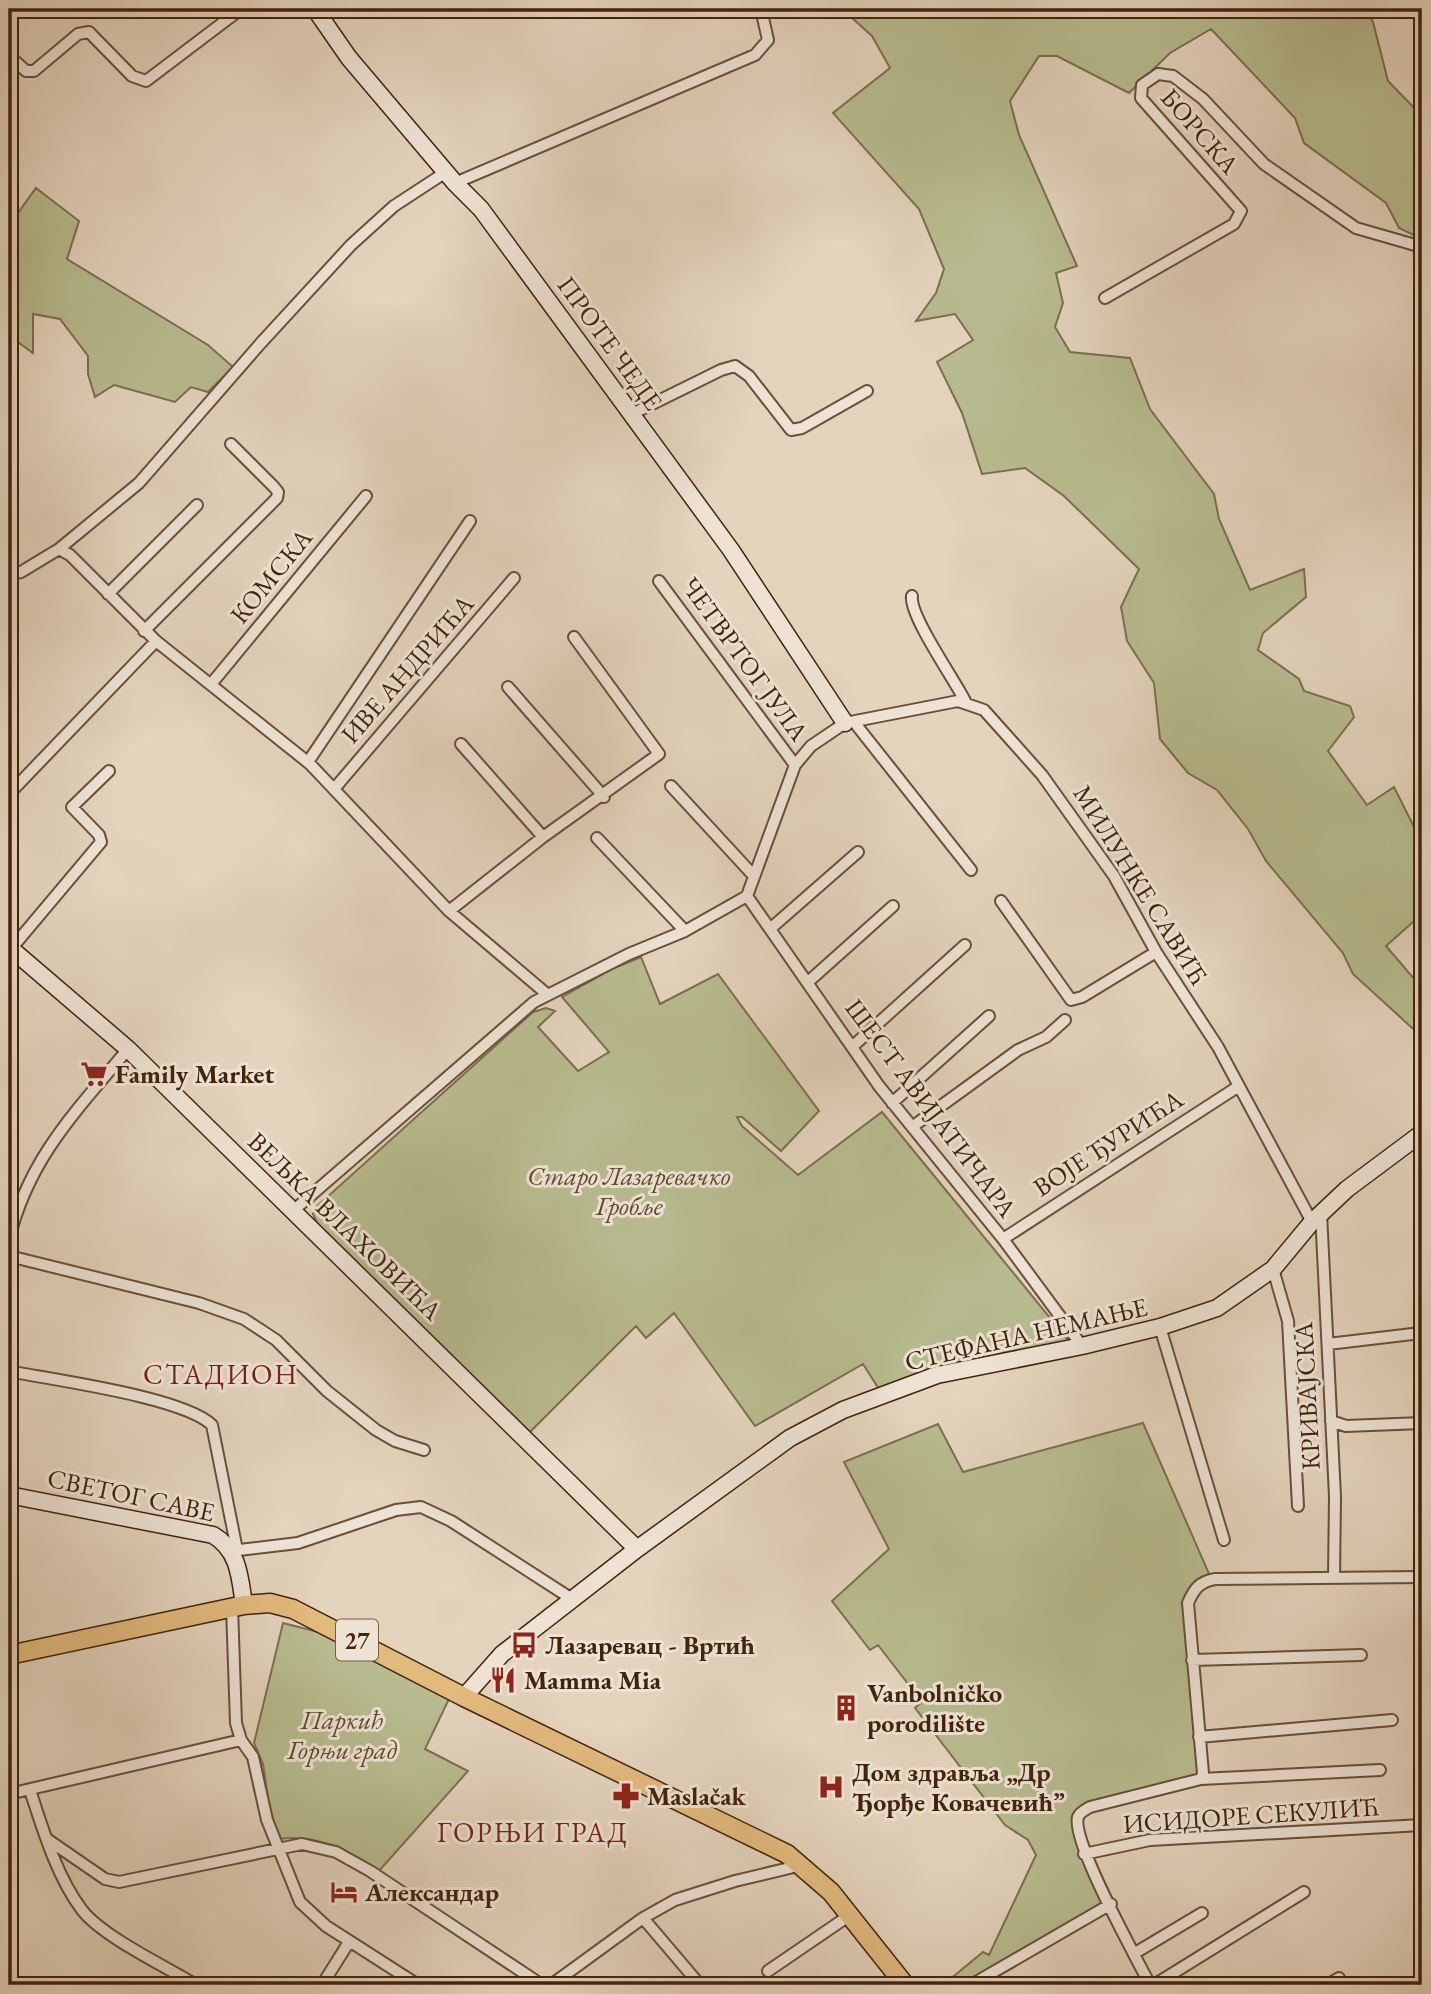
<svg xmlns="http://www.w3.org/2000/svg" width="1431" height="1994" viewBox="0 0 1431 1994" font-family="'EB Garamond',serif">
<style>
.green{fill:#b7bb8f;stroke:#7c6f4d;stroke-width:2}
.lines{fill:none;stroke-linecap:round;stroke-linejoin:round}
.street-casing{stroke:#6a4f38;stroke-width:14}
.secondary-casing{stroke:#42230b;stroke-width:19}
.primary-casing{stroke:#42230b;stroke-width:21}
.street{stroke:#ede2d4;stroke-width:10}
.secondary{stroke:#ede2d4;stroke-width:16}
.primary{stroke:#e2ba7e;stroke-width:18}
.labels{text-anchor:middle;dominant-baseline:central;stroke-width:6;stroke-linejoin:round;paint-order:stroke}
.shield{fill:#ede2d4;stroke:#755c47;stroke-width:2}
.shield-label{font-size:24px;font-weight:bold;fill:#42230b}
.street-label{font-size:26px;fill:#42230b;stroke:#ede2d4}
.poi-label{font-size:26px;font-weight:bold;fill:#42230b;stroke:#ede2d4;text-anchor:start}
.park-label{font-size:26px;font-style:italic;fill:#5f492c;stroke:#ede2d4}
.neighbourhood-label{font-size:28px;letter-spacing:2px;fill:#7a1f14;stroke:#ede2d4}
</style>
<rect width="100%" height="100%" fill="#e4d3bd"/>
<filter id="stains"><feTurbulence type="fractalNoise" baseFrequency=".00286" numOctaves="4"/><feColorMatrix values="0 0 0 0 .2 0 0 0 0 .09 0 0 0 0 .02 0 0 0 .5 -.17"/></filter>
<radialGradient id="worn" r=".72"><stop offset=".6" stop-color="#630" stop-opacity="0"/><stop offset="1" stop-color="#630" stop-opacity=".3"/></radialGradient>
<path class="green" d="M842,9H1364L1373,22L1388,81L1422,116V239L1399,228L1386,203L1304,143L1295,118L1211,29L1170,53L1129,93L1057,56H1039L1010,101L1019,135L1077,266L1056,273L1063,303L1055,327L1070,352L1130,358L1150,409L1214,494L1219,519L1250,590L1304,569L1306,597L1263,633L1258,650L1299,679L1304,691L1350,706L1354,717L1328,751L1367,805L1394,787L1422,843V914L1386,946L1422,988V1037L1353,974L1343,953L1266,861L1248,829L1217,790L1188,773L1160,739L1154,683L1127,641L1121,607L1139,569L1064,496L1025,468L982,474L962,413L937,362L973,340L955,314L916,321L936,293L944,269L919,209L833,113L890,68L872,36Z
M36,188L79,221L67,259L208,345L233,367L208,392L191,387L175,402L114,385L95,397L88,374V356L60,319L33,314V353L11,337L9,214L15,217Z
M641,957L660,1004L718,974L819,1111L781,1151L742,1117H737L742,1126L798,1175L882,1112L1073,1346L879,1389L863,1364L755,1426L674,1313L646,1338L636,1326L530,1432L317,1223L313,1214L316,1207L533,1012L546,1008L555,1011L538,1027L578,1071L609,1052L562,997L612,969Z
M1143,1423L1210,1576L1196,1580L1183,1600L1199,1770L1196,1776L1085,1804L1077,1809L1073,1818L1107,1901L963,1985H943L983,1952L989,1955L1036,1855L1028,1840L1005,1825L915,1708L922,1702L878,1645L870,1650L832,1601L889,1549L844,1462L938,1424L963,1472Z
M283,1623L326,1634L449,1699L425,1749L468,1771L379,1871C347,1852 318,1833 279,1839L269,1805L263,1764L254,1743Z"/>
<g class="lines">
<g class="street-casing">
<path id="street" d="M16,62L26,71H34L78,34L89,32L132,76L146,81L241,9
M455,183L755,55L768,40L761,9
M1105,298L1234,224L1241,211L1141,98L1142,85L1158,74L1173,76L1203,99L1264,164L1356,228L1422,247
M632,414L721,370L735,366L749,376L791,430L802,428L867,391
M59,549L139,483L260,344L351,245L394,206L446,172
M9,574L21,572L59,549L70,555L156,641L310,764L449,911L548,995
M659,581L795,765
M108,594L197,505
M912,596C909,615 954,679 965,701
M144,631L277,498L278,492L274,487L231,444
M212,683L366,496
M508,687L604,797
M854,722L971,870
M461,744L543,837
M308,762L470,521
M671,786L753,875
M334,789L514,578
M9,794L156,641
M597,838L685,931
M747,896L879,1086L1003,1239L1082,1346
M1001,901L1071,1000L1082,997L1156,952
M449,911L543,837L659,754L574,637
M770,929L858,852
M11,949L101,842L99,835L72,807L109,771
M808,982L893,906
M853,1046L965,945
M892,1103L989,1016
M912,1127L1018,1050L1046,1037L1065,1020
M294,1210L534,1002L629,954L685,931L747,896L795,765L811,746L845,723L958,701L984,710L1042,775L1114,876L1156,952L1218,1047L1312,1222
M1321,1213L1335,1496L1334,1577
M9,1239C29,1158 76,1111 128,1049
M1003,1239L1239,1086
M9,1256L199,1303L244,1319L276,1340L327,1391L376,1430L395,1441L424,1450
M1273,1269L1288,1321L1298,1506
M1160,1327L1224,1540
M1328,1344L1421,1333
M9,1371C53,1380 183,1397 212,1425L237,1550
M1331,1421L1346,1426L1422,1423
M1420,1531L1422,1533
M231,1551L298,1543L396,1510L421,1507L451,1521L572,1599
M232,1607L236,1723L241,1740L253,1757L267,1820L300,1902L326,1926L418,1985
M1192,1660L1361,1655
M1199,1737L1392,1720
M1201,1779L1380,1770
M30,1790C43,1830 57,1877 82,1910C103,1937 165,1966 196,1985
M9,1794L241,1740
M47,1839L105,1879L119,1882L302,1844L336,1852L370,1871L542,1985
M1084,1854L1150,1840L1422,1825
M643,1918L700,1985
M1135,1953L1202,1913
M768,1971L850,1915
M322,1985L349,1942
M551,1985L643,1918L675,1900L735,1881L802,1865
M971,1985L1111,1904
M1150,1985C1136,1957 1071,1841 1078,1817C1080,1812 1085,1810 1090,1807L1201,1779L1203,1773L1188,1603C1194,1589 1199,1582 1215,1579L1422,1577
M1154,1985L1304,1892
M1327,1985L1339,1978"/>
</g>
<g class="secondary-casing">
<path id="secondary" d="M315,9L349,58L455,183L481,209L731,550L845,723
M9,947L128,1049L637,1549
M9,1495L213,1535C239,1550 240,1578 244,1605
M464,1697L502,1654L637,1549L790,1438L843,1410L937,1375L1082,1346L1160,1327L1217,1308L1273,1269L1312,1222L1347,1189L1422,1133"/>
</g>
<g class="primary-casing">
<path id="primary" d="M9,1655L244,1605L270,1603L293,1609L464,1697L787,1854L831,1892L905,1985"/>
</g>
<use href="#street" class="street"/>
<use href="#secondary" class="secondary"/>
<use href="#primary" class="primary"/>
</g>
<defs>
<g id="supermarket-bare" transform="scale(2.1)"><path d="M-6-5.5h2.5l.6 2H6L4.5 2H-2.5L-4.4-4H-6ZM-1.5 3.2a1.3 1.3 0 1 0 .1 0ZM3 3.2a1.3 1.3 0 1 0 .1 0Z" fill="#8f2418" stroke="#ede2d4" stroke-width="2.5" paint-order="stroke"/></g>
<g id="bus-bare" transform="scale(2.1)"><path d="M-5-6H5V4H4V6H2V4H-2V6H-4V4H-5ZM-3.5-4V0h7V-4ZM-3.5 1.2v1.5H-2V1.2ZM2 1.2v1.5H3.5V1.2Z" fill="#8f2418" stroke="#ede2d4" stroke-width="2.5" paint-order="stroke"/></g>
<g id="restaurant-bare" transform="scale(2.1)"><path d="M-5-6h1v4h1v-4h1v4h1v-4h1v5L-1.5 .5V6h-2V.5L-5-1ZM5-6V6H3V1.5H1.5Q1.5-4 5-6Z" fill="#8f2418" stroke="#ede2d4" stroke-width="2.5" paint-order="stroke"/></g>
<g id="building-bare" transform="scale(2.1)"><path d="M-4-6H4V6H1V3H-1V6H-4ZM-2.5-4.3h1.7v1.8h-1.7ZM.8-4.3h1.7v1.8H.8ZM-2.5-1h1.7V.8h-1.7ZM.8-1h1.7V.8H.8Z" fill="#8f2418" stroke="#ede2d4" stroke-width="2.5" paint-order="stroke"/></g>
<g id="hospital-bare" transform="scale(2.1)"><path d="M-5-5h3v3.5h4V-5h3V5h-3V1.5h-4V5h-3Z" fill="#8f2418" stroke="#ede2d4" stroke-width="2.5" paint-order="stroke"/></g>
<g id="pharmacy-bare" transform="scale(2.1)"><path d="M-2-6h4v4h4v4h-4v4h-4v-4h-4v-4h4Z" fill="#8f2418" stroke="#ede2d4" stroke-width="2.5" paint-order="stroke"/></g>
<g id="hotel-bare" transform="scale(2.1)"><path d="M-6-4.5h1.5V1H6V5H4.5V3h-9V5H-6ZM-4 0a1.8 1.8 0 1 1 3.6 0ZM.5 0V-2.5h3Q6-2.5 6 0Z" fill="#8f2418" stroke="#ede2d4" stroke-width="2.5" paint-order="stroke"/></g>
</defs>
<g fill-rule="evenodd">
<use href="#supermarket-bare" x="94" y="1074"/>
<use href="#bus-bare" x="524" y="1645"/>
<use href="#restaurant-bare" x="503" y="1680"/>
<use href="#building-bare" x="846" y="1708"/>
<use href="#hospital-bare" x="831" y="1787"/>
<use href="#pharmacy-bare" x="626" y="1796"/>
<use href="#hotel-bare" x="344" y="1892"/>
</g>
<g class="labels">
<rect class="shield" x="336" y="1619.5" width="42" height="41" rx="5"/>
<g class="shield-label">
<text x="357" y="1640">27</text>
</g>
<g class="street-label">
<text transform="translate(1200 131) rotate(49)">БОРСКА</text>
<text transform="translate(610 343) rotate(54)">ПРОТЕ ЧЕДЕ</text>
<text transform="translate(271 576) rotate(-51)">КОМСКА</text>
<text transform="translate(745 659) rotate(54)">ЧЕТВРТОГ ЈУЛА</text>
<text transform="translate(407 669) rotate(-49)">ИВЕ АНДРИЋА</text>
<text transform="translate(1141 885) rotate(58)">МИЛУНКЕ САВИЋ</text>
<text transform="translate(931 1108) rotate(53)">ШЕСТ АВИЈАТИЧАРА</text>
<text transform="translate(1108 1143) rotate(-33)">ВОЈЕ ЂУРИЋА</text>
<text transform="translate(345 1226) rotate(44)">ВЕЉКА ВЛАХОВИЋА</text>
<text transform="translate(1026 1334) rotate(-13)">СТЕФАНА НЕМАЊЕ</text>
<text transform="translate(1307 1396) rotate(-93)">КРИВАЈСКА</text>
<text transform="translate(131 1495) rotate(12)">СВЕТОГ САВЕ</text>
<text transform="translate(1251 1815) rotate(-4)">ИСИДОРЕ СЕКУЛИЋ</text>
</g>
<g class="poi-label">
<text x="115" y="1074">Family Market</text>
<text x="545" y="1645">Лазаревац - Вртић</text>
<text x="524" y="1680">Mamma Mia</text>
<text x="867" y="1693">Vanbolničko<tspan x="867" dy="30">porodilište</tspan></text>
<text x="852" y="1772">Дом здравља „Др<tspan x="852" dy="30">Ђорђе Ковачевић”</tspan></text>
<text x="647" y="1796">Maslačak</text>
<text x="365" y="1892">Александар</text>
</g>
<g class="park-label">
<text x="629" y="1176">Старо Лазаревачко<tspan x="629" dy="30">Гробље</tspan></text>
<text x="342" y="1720">Паркић<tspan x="342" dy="30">Горњи град</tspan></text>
</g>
<g class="neighbourhood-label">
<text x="221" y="1374">СТАДИОН</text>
<text x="533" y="1832">ГОРЊИ ГРАД</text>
</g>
</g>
<rect width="1431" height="1994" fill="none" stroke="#e4d3bd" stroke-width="35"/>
<rect x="10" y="10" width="1410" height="1973" fill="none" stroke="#42230b" stroke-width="3.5"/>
<rect x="18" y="18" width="1396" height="1959" fill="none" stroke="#42230b" stroke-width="2"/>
<rect width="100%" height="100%" filter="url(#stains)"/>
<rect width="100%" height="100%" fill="url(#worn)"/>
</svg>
